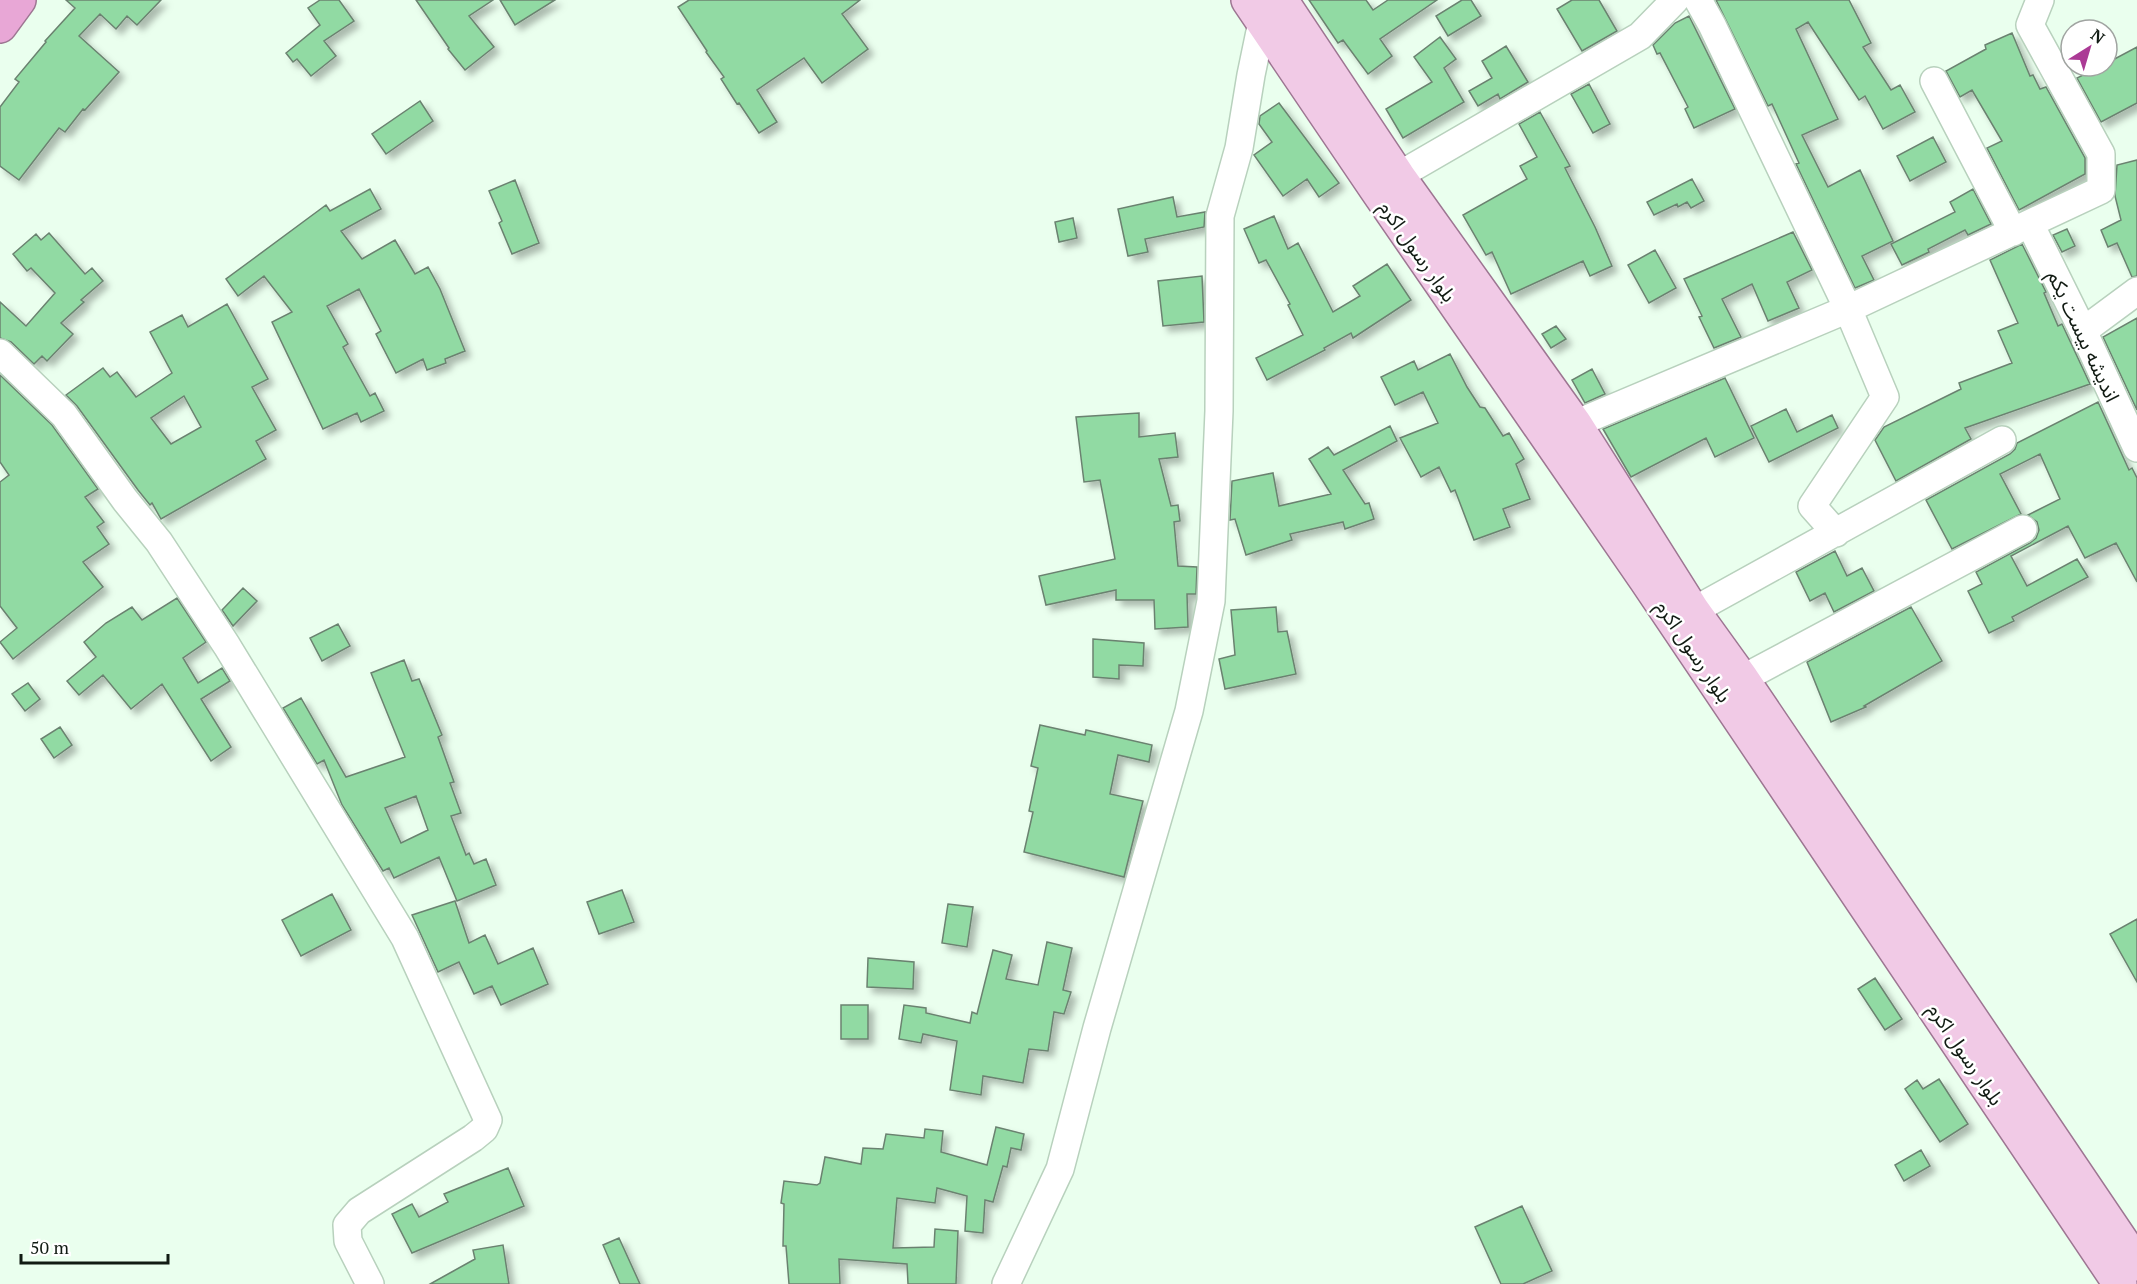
<svg xmlns="http://www.w3.org/2000/svg" width="2137" height="1284" viewBox="0 0 2137 1284" font-family="'PT Serif','Noto Sans Arabic',serif">
<style>
.building{fill:#91daa3;stroke:#6b8270;stroke-width:1.5;fill-rule:evenodd;filter:url(#shadow)}
.lines{fill:none;stroke-linecap:round;stroke-linejoin:round}
.minor-casing{stroke:#b8d1bd;stroke-width:30}
.major-casing{stroke:#9d7692;stroke-width:36}
.highway-casing{stroke:#9d7692;stroke-width:36}
.minor{stroke:#fff;stroke-width:27}
.major{stroke:#f1cae6;stroke-width:33}
.highway{stroke:#e8a7d6;stroke-width:33}
.labels{text-anchor:middle;dominant-baseline:central;stroke-width:5;stroke-linejoin:round;paint-order:stroke}
.street-label{font-size:20px;fill:#111b13;stroke:#fff}
</style>
<defs>
<filter id="shadow"><feDropShadow dx="5.5" dy="5.5" stdDeviation="3" flood-color="#0004"/></filter>
</defs>
<rect width="100%" height="100%" fill="#eaffee"/>
<path class="building" d="M66,0H161L137,25L127,16L116,29L100,14L79,36L119,72L85,110L83,109L65,132L59,128L19,180L0,166V107L19,82L15,79L46,42L45,41L75,8Z
M320,0H339L354,21L324,41L336,56L311,76L297,59L293,62L286,53L320,25L308,8Z
M416,0H493L469,16L494,47L465,70L448,49L449,48Z
M500,0H555L515,25Z
M689,0H860L842,14L868,49L822,83L804,58L757,90L777,122L759,133L739,103L737,104L721,79L724,77L706,52L707,51L678,7Z
M1309,0H1366L1373,10L1388,0H1437L1380,39L1392,56L1368,74L1343,40L1338,43Z
M1462,0H1471L1481,16L1448,36L1436,16Z
M1572,0H1599L1617,31L1582,51L1557,9Z
M1716,0H1849L1871,43L1863,47L1891,90L1900,85L1915,112L1883,129L1865,96L1859,100L1808,22L1796,29L1838,119L1802,135L1828,187L1860,170L1893,241L1862,256L1874,280L1855,288L1796,164L1799,163L1772,104L1768,106Z
M1689,16L1735,109L1694,128L1685,109L1688,107L1660,53L1657,54L1653,45L1675,23Z
M2012,33L2030,76L2033,75L2040,89L2046,87L2085,158V174L2019,210L1987,148L2002,141L1972,90L1960,97L1946,71L1986,49L1985,45Z
M1440,37L1456,59L1444,68L1464,102L1403,138L1386,109L1432,82L1414,57Z
M1506,46L1528,82L1500,99L1498,94L1478,106L1469,91L1492,78L1482,61Z
M2137,47V103L2101,122L2077,78L2101,66H2107V63Z
M1589,84L1610,124L1593,133L1571,94Z
M420,101L433,121L386,154L372,134Z
M1279,103L1339,183L1319,197L1307,179L1283,196L1254,155L1272,142L1259,124L1260,116Z
M1540,112L1570,166L1565,168L1595,227L1612,266L1590,276L1583,261L1511,294L1492,252L1486,255L1463,215L1527,179L1520,166L1537,157L1519,124Z
M1933,137L1946,162L1910,181L1897,156Z
M2137,160V276L2132,277L2117,243L2108,247L2101,230L2121,220L2115,196L2117,165Z
M1692,179L1704,201L1691,208L1687,202L1678,207L1677,204L1654,215L1647,202Z
M515,180L539,243L512,254L499,223L502,221L489,191Z
M370,189L381,209L341,231L362,259L395,240L415,274L428,267L440,289L465,351L445,359L446,363L427,370L423,359L396,373L376,334L381,331L359,289L327,306L348,344L343,347L370,396L375,393L384,411L361,422L357,413L323,429L272,322L292,312L264,276L238,296L226,279L326,205L330,211Z
M1973,189L1991,224L1968,235L1965,230L1928,249L1929,252L1902,265L1891,244L1955,212L1950,202Z
M1173,197L1177,217L1205,212L1204,227L1145,239L1148,252L1128,256L1118,209Z
M1274,216L1288,249L1298,243L1333,312L1360,296L1353,286L1387,264L1411,300L1353,338L1351,333L1324,348L1325,350L1267,380L1256,358L1303,335L1288,305L1290,304L1266,260L1259,263L1244,229Z
M1073,218L1077,238L1059,242L1055,222Z
M2067,229L2075,246L2062,252L2053,235Z
M1793,232L1812,270L1787,282L1799,308L1768,321L1752,284L1722,299L1741,337L1714,348L1699,317L1702,316L1684,279Z
M49,233L85,274L92,268L103,281L81,300L84,302L61,323L73,334L47,361L42,356L34,364L11,342L0,338V302L26,326L55,293L31,268L27,271L13,254L36,234L41,240Z
M2022,244L2046,292L2044,293L2058,326L2062,324L2090,384L1965,428L1971,439L1896,481L1875,440L1884,427L1961,389L1959,383L2012,363L1998,331L2018,323L1990,260Z
M1655,250L1676,288L1649,303L1628,265Z
M1202,276L1204,322L1163,326L1158,281Z
M227,304L268,379L252,387L276,430L256,441L266,459L161,519L152,503L150,505L138,490L77,406L66,395L103,368L110,377L117,372L136,397L172,373L150,332L182,315L188,327ZM184,396L201,427L171,444L151,418Z
M2137,318V410L2103,337Z
M1556,326L1566,339L1551,348L1542,334Z
M1450,354L1467,387L1480,407L1485,408L1503,436L1509,433L1524,459L1516,464L1530,499L1503,509L1510,527L1474,540L1455,490L1451,492L1439,467L1421,477L1400,438L1438,423L1423,392L1395,405L1381,377L1414,361L1418,370Z
M1592,369L1605,394L1585,403L1572,380Z
M0,375L52,425L98,489L85,497L104,522L97,527L109,544L83,562L103,587L13,659L0,642L17,628L0,606V482L9,475L0,462Z
M1725,378L1754,438L1715,457L1706,438L1631,477L1603,429Z
M2098,402L2129,470L2132,468L2137,478V582L2116,543L2085,558L2068,526L2011,556L2027,586L2077,559L2088,577L2012,617L2014,621L1989,633L1968,591L1982,584L1976,572L2030,543L2036,538L2039,530L2037,522L2028,515L2060,499L2040,454L2000,474L2021,514L1952,549L1926,500L2010,454L2015,449L2017,443Z
M1786,409L1797,432L1832,415L1838,428L1769,462L1751,426Z
M1139,413V437L1175,433L1178,457L1159,459L1171,506L1178,505L1180,521L1174,522L1178,566L1197,567L1196,594H1187L1188,627L1155,629L1154,600H1116V590L1046,605L1039,576L1115,559L1100,480L1084,482L1076,417Z
M1390,426L1397,441L1343,470L1365,504L1369,503L1374,519L1345,529L1343,522L1290,534L1292,540L1246,555L1235,519L1230,520L1232,481L1273,473L1279,506L1331,494L1309,459L1328,447L1334,455Z
M1835,551L1847,576L1862,568L1874,591L1834,612L1825,593L1810,601L1796,572Z
M243,588L257,601L233,626L222,610Z
M177,598L206,642L183,658L198,683L222,668L230,681L201,699L231,747L211,761L162,684L131,709L103,675L79,695L67,681L96,657L84,642L106,623L132,607L142,620Z
M1276,607L1278,632L1287,631L1296,674L1225,689L1219,659L1235,655L1231,610Z
M1911,607L1942,661L1864,706L1866,707L1831,722L1807,662Z
M338,624L350,646L322,661L310,638Z
M1093,639L1144,643L1143,666L1119,665V679L1093,677Z
M404,660L412,681L419,679L442,735L438,737L454,782L450,783L461,813L451,816L466,855L469,853L474,864L486,859L496,885L457,901L439,857L394,878L389,868L383,871L342,805L324,760L317,764L283,708L301,698L346,777L405,757L371,673ZM416,796L428,830L401,843L385,808Z
M28,683L40,699L25,711L12,694Z
M1040,725L1085,735L1086,730L1152,745L1149,762L1118,755L1110,794L1143,801L1124,877L1024,852L1033,812L1029,811L1038,768L1031,766Z
M60,727L72,745L54,758L41,739Z
M622,890L634,922L599,934L587,902Z
M332,894L351,930L301,956L282,920Z
M455,901L469,943L485,935L498,964L533,948L548,984L501,1005L492,986L474,994L459,962L438,972L412,915Z
M948,904L973,907L967,947L942,943Z
M2137,919V982L2110,934Z
M1047,942L1072,948L1063,990L1071,992L1064,1014L1054,1012L1048,1051L1029,1049L1023,1083L983,1076L981,1095L950,1090L957,1041L923,1034L921,1043L899,1039L904,1005L926,1008V1013L970,1023L972,1012L977,1014L993,950L1012,955L1006,979L1038,985Z
M868,958L914,962L913,989L867,987Z
M1875,978L1902,1019L1885,1030L1858,989Z
M841,1005H868V1039H841Z
M1939,1079L1968,1124L1940,1142L1905,1089L1917,1080L1923,1089Z
M996,1127L1024,1134L1021,1150L1011,1148L1007,1167L1003,1166L993,1202L985,1200L983,1233L965,1231L967,1196L937,1188L935,1203L897,1198L893,1248L934,1247L935,1229L958,1231L956,1284H908L907,1264L839,1259L840,1284H789L786,1246H783L784,1204L781,1203L784,1181L817,1185L820,1183L825,1157L861,1164L863,1148L883,1149L886,1134L924,1138L925,1129L943,1131L941,1152L987,1165Z
M1921,1150L1930,1166L1904,1181L1895,1165Z
M508,1168L524,1206L412,1253L392,1214L412,1204L419,1217L448,1202L444,1194Z
M1522,1206L1552,1271L1523,1284H1501L1475,1227Z
M619,1238L640,1284H620L603,1245Z
M503,1245L509,1284H430L475,1259L473,1250Z"/>
<g class="lines">
<g class="minor-casing">
<path id="minor" d="M1698,0L1712,25L1848,309L1885,397L1812,506L1836,533
M1934,81L2013,232
M1398,176L1640,36L1675,0
M2030,224L2083,331L2137,448
M2083,331L2137,291
M0,353L64,415L125,500L159,542L227,646L405,938L488,1120L484,1129L473,1138L359,1211L347,1225L348,1241L370,1284
M1575,424L1848,309L2101,190V154L2030,25L2040,0
M1693,611L2002,440
M1742,679L2023,529
M1006,1284L1060,1169L1097,1028L1189,711L1211,601L1219,411L1220,216L1239,148L1251,75L1262,22"/>
</g>
<g class="major-casing">
<path id="major" d="M1248,0L1376,189L1646,580L2120,1284
M1281,0L1398,176L1575,424L1693,611L1742,679L2137,1264"/>
</g>
<g class="highway-casing">
<path id="highway" d="M0,26L19,0"/>
</g>
<use href="#minor" class="minor"/>
<use href="#major" class="major"/>
<use href="#highway" class="highway"/>
</g>
<g class="labels">
<g class="street-label">
<text transform="translate(1418 251) rotate(55)">بلوار رسول اکرم</text>
<text transform="translate(2084 336) rotate(65)">اندیشه بیست یکم</text>
<text transform="translate(1694 651) rotate(56)">بلوار رسول اکرم</text>
<text transform="translate(1966 1054) rotate(56)">بلوار رسول اکرم</text>
</g>
</g>
<g transform="translate(2089 48) rotate(37)"><circle r="28" fill="#ffffff" stroke="#a0a4a1" stroke-width="1.5"/>
<path d="M0-4.5L10 22L0 15L-10 22Z" fill="#ab3a95"/>
<text y="-9" font-size="16" font-weight="bold" text-anchor="middle" fill="#111b13">N</text>
</g>
<path d="M21 1254v9h147v-9" fill="none" stroke="#111b13" stroke-width="3"/>
<text x="30" y="1254" font-size="18" fill="#111b13" stroke="#ffffff" stroke-width="4.5" paint-order="stroke">50 m</text>
</svg>
